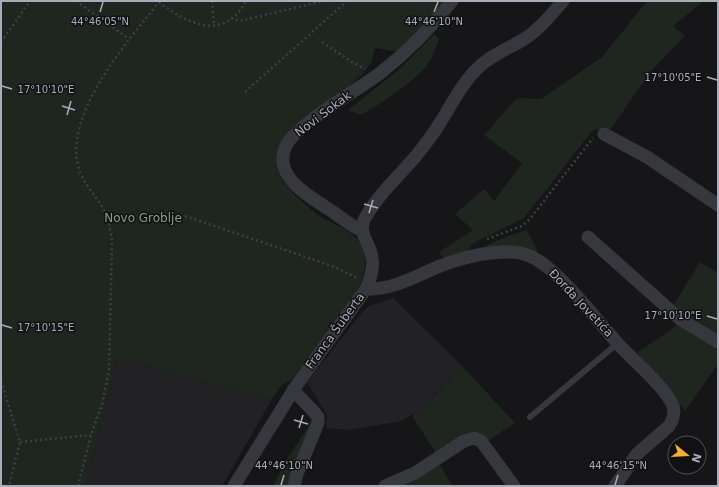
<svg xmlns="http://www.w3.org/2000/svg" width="719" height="487" viewBox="0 0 719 487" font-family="'DejaVu Sans',sans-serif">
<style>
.built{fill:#222225}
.green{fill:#1e261f}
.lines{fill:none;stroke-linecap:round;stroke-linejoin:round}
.path{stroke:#3d3f44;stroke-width:2.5;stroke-dasharray:2 3;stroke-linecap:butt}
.service{stroke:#37383d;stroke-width:6}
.minor{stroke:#37383d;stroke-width:13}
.ticks{fill:none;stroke:#a8adb8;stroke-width:1.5}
.labels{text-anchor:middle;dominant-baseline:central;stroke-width:3;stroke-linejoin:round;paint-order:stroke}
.street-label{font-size:12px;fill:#a8adb8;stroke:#111113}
.park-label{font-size:12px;fill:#7fa381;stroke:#111113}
.ticks-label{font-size:10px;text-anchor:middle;fill:#a8adb8;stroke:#111113;stroke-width:3;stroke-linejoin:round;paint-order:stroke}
</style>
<rect width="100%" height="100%" fill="#161618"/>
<path class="built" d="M393,298L462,366L423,408L401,421L349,430L326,428L327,415L307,382L363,311L369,306Z
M118,358L271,401L222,486H86Z"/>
<path class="green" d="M1,1H443L431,19L400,52L375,48L371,63L362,74L278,152C277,160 276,168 280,176C285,188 310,209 321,217C331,223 344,227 353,235C375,254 363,282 351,303L292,379L281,386L271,401L118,358L86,486H1Z
M647,1H704L673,26L685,36L652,70L609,131L602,129L593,130L524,218L472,244L466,255L444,258L439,252L473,230L455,214L484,189L494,201L522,163L484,135L515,100L523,98L541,99L602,57Z
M434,34L439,39C435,50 431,61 423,70C411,83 376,108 360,115L348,110L401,68Z
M527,230L539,254L476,250L508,236Z
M700,262L718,273V336L703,327L673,306Z
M679,324L718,348V364L685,411L637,353Z
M462,366L515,423L486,442L471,432L463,434L436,453L412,416L433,398Z
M310,421L312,426L290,486H273L288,457L308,427Z
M439,464L453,486H400Z"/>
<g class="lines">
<path class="path" d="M76,1L129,39
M212,1L214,26
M159,2C186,23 224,43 246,1
M231,18L240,21L323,1
M1,42L30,1
M322,42L352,62L365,69
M245,92L347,1
M185,216L335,267L357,278
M487,239L522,226L529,220L593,138
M1,381L20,442L9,486
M20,442L91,435
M78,486L91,435L102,404L109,371L112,240C110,228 108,216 101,205C94,193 83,183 79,169C62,115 128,41 159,2"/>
<path class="service" d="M530,417L618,343"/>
<path class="minor" d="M604,134L647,157L718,205
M361,230C351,226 342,218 333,212C313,198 273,179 285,148C293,126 358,90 379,74C406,53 431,28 452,1
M588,237L680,319L718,342
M366,289C393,290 416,276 440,266C464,257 496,249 520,253C532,255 543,263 552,271C577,293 597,320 619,345C633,360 666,388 673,406C675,413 673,420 669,426L637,454L615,486
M293,390L315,413L318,417V423L297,474L294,486
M234,486L296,386L366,289C370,280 374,267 372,257C370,244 358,233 364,220C375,199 391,184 407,166C416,157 424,146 432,135C448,113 459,85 480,66C492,55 507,49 521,41C538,31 550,16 563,1
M385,486L415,473L464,441L474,438L481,441L514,486"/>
</g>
<path class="ticks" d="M100,12L103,2M434,12L438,2M707,77L717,80M2,86L12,89M62,106L75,110M67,115L71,101M364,204L378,208M369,213L373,200M707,316L717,319M2,325L12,328M294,420L308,424M299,428L303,415M281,485L284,475M615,485L618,475"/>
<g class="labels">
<g class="street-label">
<text transform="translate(323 114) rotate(-37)">Novi Sokak</text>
<text transform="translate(581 303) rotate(47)">Đorđa Jovetića</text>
<text transform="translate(335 331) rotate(-54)">Franca Šuberta</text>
</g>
<g class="park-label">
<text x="143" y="218">Novo Groblje</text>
</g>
</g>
<g class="ticks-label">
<text x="100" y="25">44°46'05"N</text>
<text x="434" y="25">44°46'10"N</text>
<text x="673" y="81">17°10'05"E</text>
<text x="46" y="93">17°10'10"E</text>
<text x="673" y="319">17°10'10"E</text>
<text x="46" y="331">17°10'15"E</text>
<text x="284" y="469">44°46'10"N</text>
<text x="618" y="469">44°46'15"N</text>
</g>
<rect width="719" height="487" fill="none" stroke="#a8adb8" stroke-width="4"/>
<g transform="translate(687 455) rotate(108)"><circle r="19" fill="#111113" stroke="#4d4f55"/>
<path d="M0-3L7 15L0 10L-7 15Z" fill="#f2b134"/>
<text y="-6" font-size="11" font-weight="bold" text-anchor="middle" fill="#a8adb8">N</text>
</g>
</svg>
